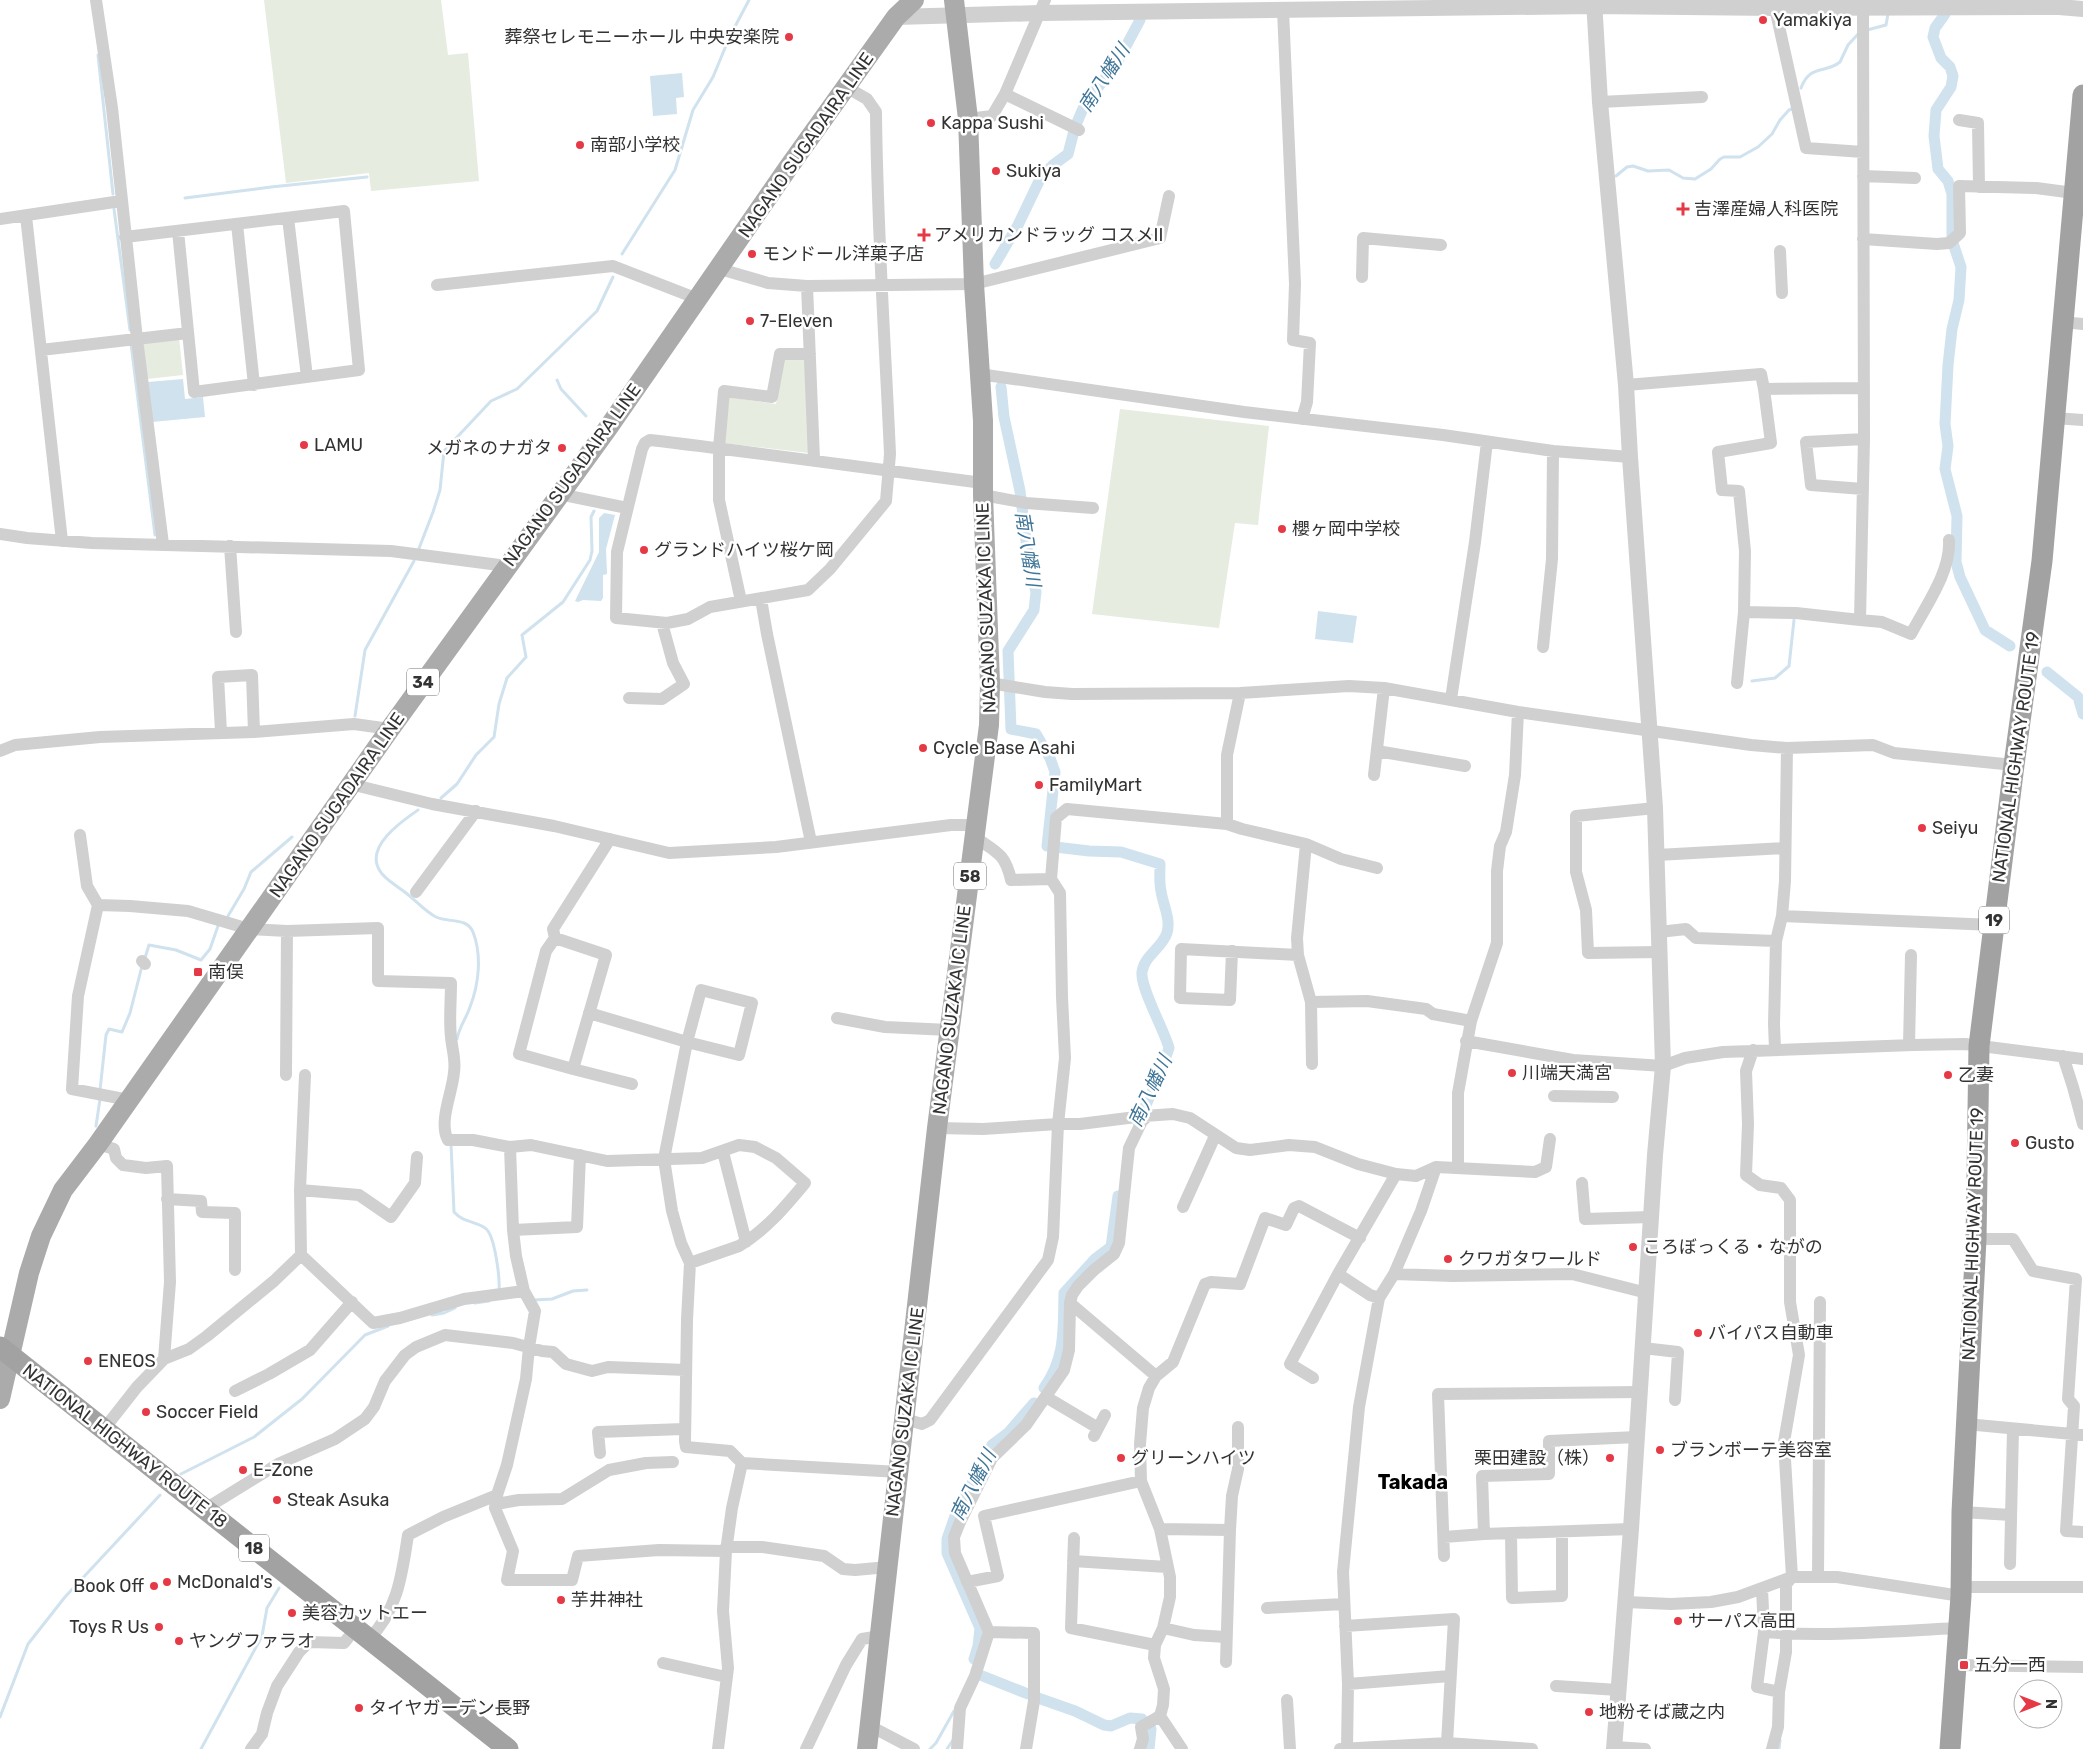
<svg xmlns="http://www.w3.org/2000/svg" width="2083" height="1749" viewBox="0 0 2083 1749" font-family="Rubik,'Noto Sans JP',sans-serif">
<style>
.green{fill:#e6ecdf}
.water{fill:#cfe2ee}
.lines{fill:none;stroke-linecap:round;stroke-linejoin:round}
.stream{stroke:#cfe2ee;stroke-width:3}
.canal{stroke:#cfe2ee;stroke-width:11}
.minor{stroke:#d0d0d0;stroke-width:12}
.tertiary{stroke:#d0d0d0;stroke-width:16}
.primary{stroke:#ababab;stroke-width:20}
.trunk{stroke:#a2a2a2;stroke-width:21}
.poi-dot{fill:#e63946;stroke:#fff;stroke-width:2}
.labels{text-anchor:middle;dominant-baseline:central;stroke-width:5;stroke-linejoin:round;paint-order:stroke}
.shield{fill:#fff;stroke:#707070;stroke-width:1}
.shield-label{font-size:16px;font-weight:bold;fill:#333}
.poi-label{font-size:18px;fill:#333;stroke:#fff;text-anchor:start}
.street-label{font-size:18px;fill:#333;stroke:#fff}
.water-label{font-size:19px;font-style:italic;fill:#3f7597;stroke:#fff}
.quarter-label{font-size:20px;font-weight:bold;fill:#000;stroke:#fff}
</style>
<rect width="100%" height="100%" fill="#fff"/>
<path class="green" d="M264,0H441L448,55L468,53L479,181L371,191L369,173L286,183Z
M179,338L183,375L147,379L143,342Z
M783,359H807L809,453L723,443L727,397L776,404Z
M1120,409L1269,426L1258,525L1235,523L1219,628L1092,614Z"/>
<path class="water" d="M682,73L684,97L676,98L677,114L653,116L650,76Z
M183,379L185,399L203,397L205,417L152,422L148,382Z
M604,513L615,515L606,549L607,574L603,575V598L601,601L583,600L578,602L575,601L599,552V518Z
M1318,611L1357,616L1353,643L1315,639Z"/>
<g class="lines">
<path class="stream" d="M1867,30L1886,25L1888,14
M98,55L113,194
M1801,88C1810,64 1825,74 1840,62L1848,45L1859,33
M1616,176L1627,167L1633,166L1648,171L1669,170L1683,178L1695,179L1711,169L1720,159L1724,157H1740L1758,147L1772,134L1780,120L1789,110L1794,108
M185,198L271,187L367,177
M114,209L130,330
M622,254L675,170L693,110L713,77L730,36L749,0
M131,344L155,535
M557,380L561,389L586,416
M418,551L433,512L440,490L444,451L491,401L517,389L597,311L613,277
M1752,681L1775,678L1789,666L1794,620
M355,716L365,650L414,561
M441,798L457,784L476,755L494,737L499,704L507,678L526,657L522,635L563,602L590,560L592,551L591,517L594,511
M418,810C402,821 364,847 380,871C385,880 399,887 406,893C415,900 427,913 436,917C448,923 467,917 473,932C482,955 479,984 470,1007C466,1019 460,1025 457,1039
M228,916L244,889L251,872L292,837
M145,958L149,945L176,950L201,960L210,949L218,926
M100,1090L106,1035L109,1029L122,1032L130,1013L142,966
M96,1126L100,1099
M451,1144L454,1212C464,1223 473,1220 485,1228C495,1234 500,1279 499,1291
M534,1300L552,1299L573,1291L587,1290
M475,1303L489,1301
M432,1315L444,1313L455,1308
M181,1474L254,1437L302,1399L365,1335L388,1326
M0,1717L28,1644L65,1597L160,1495
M201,1749L262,1636L267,1608L279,1588
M930,1749L936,1743L954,1711
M947,1749L953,1740
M1779,1749L1780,1740"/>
<path class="canal" d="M1945,14L1935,28L1933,37L1941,58L1950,67L1953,76L1951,87L1936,110L1934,136L1938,169L1948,181L1952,194V240L1961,267L1959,300L1952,329L1948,365L1945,424L1948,446L1945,469L1957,516L1956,562L1960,577L1985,630L2010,646
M995,264L1018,225L1041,177L1053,165L1068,154L1075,127L1085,104L1117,63L1140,20
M1001,387L1004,417L1020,491L1028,556L1036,592L1034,610L1008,651L1011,729L1036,734L1050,758L1055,772L1047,846L1089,851L1121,852L1160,864C1160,873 1159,883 1161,891C1163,905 1171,919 1167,933C1162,948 1144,956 1142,972C1140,988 1164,1029 1169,1048L1159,1077L1138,1122
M2047,672L2078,697L2083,714
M1044,1388C1066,1357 1063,1329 1064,1293L1095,1259L1111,1247L1118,1196
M974,1659L978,1646L980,1628L947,1553V1539L955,1516L992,1445L1008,1433L1034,1403
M980,1675L1028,1694
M1038,1698L1075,1711L1104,1725L1111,1726L1130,1718L1142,1719
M1149,1749L1151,1729"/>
<path class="minor" d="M96,0L112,108L137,339L163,544
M1775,8L1806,148L1863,152
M1863,8L1864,439L1860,620L1882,622L1911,634C1925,607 1951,572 1949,540
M1283,10L1295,284L1293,340L1310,343L1307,402L1302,419
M846,87L867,99L876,112C877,227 885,340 890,454L886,501L830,569L808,590L710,607L688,619L667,623L616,618L617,552L642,449L645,443L650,440C761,453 872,469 983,483
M1005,94L1079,130
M1600,102L1702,97
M968,119L992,116L1005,94L1045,0
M1959,120L1978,123L1979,187
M1863,176L1915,178
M26,216L62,541
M288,218L307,377
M0,219L121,201
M237,224L254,385
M125,237L344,211L359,370L194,392L178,231
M1863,239L1937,244L1949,243L1960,233L1959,186L2036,188L2074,193
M1780,251L1782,293
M720,269L768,283L807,286L974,284L1160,238L1169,196
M1362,277L1363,238L1441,245
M437,285L613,266L698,299
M807,286L814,459
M2062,322L2083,324
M41,350L188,333
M979,374L1244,412L1443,435L1553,451L1630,457
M1626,385L1761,374L1764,389L1864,388
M1764,389L1771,443L1718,452L1722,490L1739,491L1745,551L1744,612L1796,613L1860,620
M2054,418L2083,420
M1863,489L1811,485L1806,442L1864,439
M559,494L627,508
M983,495L1026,503L1093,508
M0,534L27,538L92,543L391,551L507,566
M230,546L236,632
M761,599L767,634L811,842
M741,601L719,500V448L724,391L772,397L780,354H810
M1543,647L1552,559L1553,451
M990,683L1045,692L1072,694L1240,693L1349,686L1384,688L1518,712L1751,745L1787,748L1873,745L1894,753L2014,765
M1737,683L1744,612
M629,698L662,699L684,684L673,663L662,623
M1451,699L1475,542L1487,442
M221,732L218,677L252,675L254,732
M0,751L15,745L100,737L254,732L354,724L390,729
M1377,751L1465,766
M1374,775L1384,688
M350,784L432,804L554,826L669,853L776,847L951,825H976
M1655,808L1576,816V872L1586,910L1588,953L1660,952
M1227,824V755L1240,693
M80,835L87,886L98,905L78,996L72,1089L129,1100
M975,837C996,852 1005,853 1011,880L1051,879L1056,818L1067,809L1227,824L1242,829L1306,844L1341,859L1377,868
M1306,844L1297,938L1298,955L1311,1002L1367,1001L1426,1009L1433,1014L1471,1021
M1657,855L1785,848
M416,892L476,811
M98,905L130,906L188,911L249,929L287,931L378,928V981L451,983C451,1001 449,1020 451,1037C452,1049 456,1060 454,1072C453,1091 438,1122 448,1140H473L510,1147L531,1145L607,1161L702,1158L739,1145L755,1147L776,1158L805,1183C785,1207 766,1230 739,1246L690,1263
M1782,916L1993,925
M1659,932L1686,929L1696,938L1776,941
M555,938L546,951L519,1054L573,1069L606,955L555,938L553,929L610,839
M1232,951L1230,1000L1180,998L1181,949L1298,955
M142,961L145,964
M701,990L752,1003L739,1055L687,1042Z
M1311,1002L1312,1064
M589,1013L687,1042L664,1159L672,1211L681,1243L690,1263L687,1320L685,1441L686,1447L730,1451L742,1463L732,1508L726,1551L723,1611L728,1668L718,1749
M837,1018L885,1027L949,1030
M1466,1041L1573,1060L1663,1066L1685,1058L1723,1052L1913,1045L1965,1044L2083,1059
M1909,1045L1911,955
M1775,1049L1774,1024L1776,941L1782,916L1785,881L1787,748
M1753,1050L1746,1071L1748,1124L1746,1175L1760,1185L1781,1188L1790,1200V1302L1799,1355L1784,1442L1792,1577L1786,1584V1652L1779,1692L1778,1727L1772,1749
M2063,1056L2073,1087L2083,1124
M573,1069L632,1084
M286,1075L287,931
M1554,1096L1613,1097
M1149,1115L1142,1121L1129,1148L1119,1243L1114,1254L1094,1270L1078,1286L1072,1295L1070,1303L1156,1376
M937,1128L983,1129L1058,1124H1080L1144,1116L1173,1114L1190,1118L1236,1148L1250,1150L1289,1145L1315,1147L1358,1164L1396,1174L1416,1176L1436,1167L1535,1172L1546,1167L1550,1139
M98,1144L114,1149L116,1158L123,1165L146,1168L167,1166L170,1282L164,1359
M510,1147L513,1230L516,1256L524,1291L535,1311L529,1347L526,1379L507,1465L497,1495L495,1508L513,1551L507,1580H572L578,1556L659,1550L726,1551
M723,1152L746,1242
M1458,1167V1093L1471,1021L1497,943V871L1500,846L1506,832L1515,775L1518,712
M1582,1183L1585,1219L1651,1217
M300,1190L359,1195L391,1217L415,1183L417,1157
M167,1199L201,1201L202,1212L235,1213V1270
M1183,1207L1215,1136
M513,1230L577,1227L580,1155
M1976,1239H2013L2033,1271L2076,1279L2068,1399L2074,1406L2066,1531L2083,1532
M301,1255L300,1190L305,1075
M1394,1274L1421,1211L1436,1167
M1379,1298L1370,1295L1338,1274L1396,1174
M1643,1348L1678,1352L1675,1400
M1313,1378L1290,1364L1338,1274
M235,1391L269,1374L310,1350L352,1302
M1046,1397L1098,1428
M905,1419L922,1424L930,1420L1048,1260L1053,1237L1058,1124L1065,1058L1062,997L1060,893L1051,879
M1966,1424L2083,1435
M104,1429L137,1387L164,1359L189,1349L207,1336L274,1281L301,1255L373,1323L400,1318L464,1299L524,1291
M1094,1436L1105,1415
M600,1453L598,1432L684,1429
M742,1463L899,1472
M496,1504L519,1500L562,1499L609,1470L646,1463L673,1462
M205,1509L278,1464L335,1439L365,1419L374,1407L385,1381L405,1355L416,1347L445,1335L513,1343L542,1351L553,1352L566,1364L592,1371L608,1367L686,1370
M1962,1512L2011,1515
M1160,1529L1230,1530
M1484,1534L1482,1476L1549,1474V1441L1637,1437
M1511,1534L1512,1598L1562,1596V1532
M1444,1537L1484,1534L1631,1529
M1074,1538L1071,1628L1155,1645
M726,1547H762L824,1556L843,1569L855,1570L888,1567
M1444,1556L1438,1394L1640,1392
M1073,1561L1167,1567
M2010,1564L2013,1429
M1818,1577L1820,1302
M967,1582L998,1576L984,1516L1141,1481
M1960,1587H2083
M1762,1588L1764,1632L1757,1687L1779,1692
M1626,1602L1671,1604L1711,1602L1738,1597L1792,1577H1837L1961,1596
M1267,1608L1344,1604
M1345,1626L1454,1619L1447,1743
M1163,1628L1194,1635L1226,1637
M989,1632L1034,1633V1701L1026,1749
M1764,1632C1829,1637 1894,1631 1959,1628
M369,1639C398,1610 402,1574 408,1535L443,1517L497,1495
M1226,1662L1230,1530L1232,1496L1238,1469V1427
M663,1663L726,1677
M1956,1665L2083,1667
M1348,1684L1450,1676
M1556,1686L1618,1690
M1287,1700L1290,1749
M1160,1716L1163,1705L1164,1689L1154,1658L1155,1645L1163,1628L1170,1597V1577L1160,1529L1141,1481L1140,1444L1143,1408L1149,1388L1156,1376L1173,1362L1205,1284L1211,1282L1240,1284L1265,1218L1286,1225L1294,1208L1299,1206L1360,1238
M870,1726L914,1749
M1615,1747L1645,1749
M1347,1748L1348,1684L1343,1572L1359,1407L1379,1298L1394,1274L1453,1276L1572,1274L1647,1293
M251,1749L262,1734L267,1713L277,1686L299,1652L309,1642L344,1643L348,1638
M806,1749L846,1665L862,1639L880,1636
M957,1749L960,1708L975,1676L989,1632L955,1553L954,1537L960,1522L992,1458L1026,1425L1064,1370L1069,1350L1070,1303
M1140,1749L1143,1739L1141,1727L1160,1716L1182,1749
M1340,1749L1447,1743L1532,1749"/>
<path class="tertiary" d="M1594,0L1600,102L1626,385L1630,457L1655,808L1663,1066L1655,1155L1631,1529L1614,1749
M896,17L1040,13L1594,6L1775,8L2059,7L2083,9"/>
<path class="primary" d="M0,1399L29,1273L41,1236L63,1190L98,1144L390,729L608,428L788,168L896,17L914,0
M867,1749L937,1128L989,725L990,683L983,495V421L974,284L968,119L954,0"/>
<path class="trunk" d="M0,1347L508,1749
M1950,1749L1961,1596L1962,1512L1976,1239L1979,1046L2014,765L2042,561L2083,95"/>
</g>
<g class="poi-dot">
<circle cx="1763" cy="20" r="5"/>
<circle cx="789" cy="37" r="5"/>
<circle cx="931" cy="123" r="5"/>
<circle cx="580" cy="145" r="5"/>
<circle cx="996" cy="171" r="5"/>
<path d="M1680.5 201.5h5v5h5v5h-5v5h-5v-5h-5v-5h5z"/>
<path d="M921.5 227.5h5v5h5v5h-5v5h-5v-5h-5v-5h5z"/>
<circle cx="752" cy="254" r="5"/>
<circle cx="750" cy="321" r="5"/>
<circle cx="304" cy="445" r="5"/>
<circle cx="562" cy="448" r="5"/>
<circle cx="1282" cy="529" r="5"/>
<circle cx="644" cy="550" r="5"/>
<circle cx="923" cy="748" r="5"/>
<circle cx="1039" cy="785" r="5"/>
<circle cx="1922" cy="828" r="5"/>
<rect x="193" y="967" width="10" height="10" rx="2.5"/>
<circle cx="1512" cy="1073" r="5"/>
<circle cx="1948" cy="1075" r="5"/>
<circle cx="2015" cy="1143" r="5"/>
<circle cx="1633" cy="1247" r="5"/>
<circle cx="1448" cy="1259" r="5"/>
<circle cx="1698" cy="1333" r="5"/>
<circle cx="88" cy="1361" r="5"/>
<circle cx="146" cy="1412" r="5"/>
<circle cx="1660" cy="1450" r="5"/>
<circle cx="1121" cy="1458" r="5"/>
<circle cx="1610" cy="1458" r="5"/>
<circle cx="243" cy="1470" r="5"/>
<circle cx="277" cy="1500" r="5"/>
<circle cx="167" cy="1582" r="5"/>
<circle cx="154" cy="1586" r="5"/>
<circle cx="561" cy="1600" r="5"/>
<circle cx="292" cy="1613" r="5"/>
<circle cx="1678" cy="1621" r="5"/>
<circle cx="159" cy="1627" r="5"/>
<circle cx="179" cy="1641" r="5"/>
<rect x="1959" y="1660" width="10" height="10" rx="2.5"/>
<circle cx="359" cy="1708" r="5"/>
<circle cx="1589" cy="1712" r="5"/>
</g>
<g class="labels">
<g class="shield">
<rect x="407" y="668.5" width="32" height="27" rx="4"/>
<rect x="954" y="862.5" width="32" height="27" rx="4"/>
<rect x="1979" y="906.5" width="30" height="27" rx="4"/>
<rect x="239" y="1534.5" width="30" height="27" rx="4"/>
</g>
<g class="shield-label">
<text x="423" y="682">34</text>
<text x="970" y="876">58</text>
<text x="1994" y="920">19</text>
<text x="254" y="1548">18</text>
</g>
<g class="poi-label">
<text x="1773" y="20">Yamakiya</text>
<text x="779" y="37" text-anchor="end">葬祭セレモニーホール 中央安楽院</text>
<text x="941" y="123">Kappa Sushi</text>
<text x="590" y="145">南部小学校</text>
<text x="1006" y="171">Sukiya</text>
<text x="1694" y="209">吉澤産婦人科医院</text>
<text x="934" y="235">アメリカンドラッグ コスメII</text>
<text x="762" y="254">モンドール洋菓子店</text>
<text x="760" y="321">7-Eleven</text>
<text x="314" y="445">LAMU</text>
<text x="552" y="448" text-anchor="end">メガネのナガタ</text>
<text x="1292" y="529">櫻ヶ岡中学校</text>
<text x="654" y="550">グランドハイツ桜ケ岡</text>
<text x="933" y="748">Cycle Base Asahi</text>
<text x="1049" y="785">FamilyMart</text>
<text x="1932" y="828">Seiyu</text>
<text x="208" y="972">南俣</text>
<text x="1522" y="1073">川端天満宮</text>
<text x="1958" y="1075">乙妻</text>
<text x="2025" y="1143">Gusto</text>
<text x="1643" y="1247">ころぼっくる・ながの</text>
<text x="1458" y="1259">クワガタワールド</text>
<text x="1708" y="1333">バイパス自動車</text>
<text x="98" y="1361">ENEOS</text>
<text x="156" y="1412">Soccer Field</text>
<text x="1670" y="1450">ブランボーテ美容室</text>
<text x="1131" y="1458">グリーンハイツ</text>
<text x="1600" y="1458" text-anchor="end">栗田建設（株）</text>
<text x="253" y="1470">E-Zone</text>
<text x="287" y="1500">Steak Asuka</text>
<text x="177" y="1582">McDonald's</text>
<text x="144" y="1586" text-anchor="end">Book Off</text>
<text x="571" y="1600">芋井神社</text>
<text x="302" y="1613">美容カットエー</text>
<text x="1688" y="1621">サーパス高田</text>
<text x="149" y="1627" text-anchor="end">Toys R Us</text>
<text x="189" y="1641">ヤングファラオ</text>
<text x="1974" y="1665">五分一西</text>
<text x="369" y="1708">タイヤガーデン長野</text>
<text x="1599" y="1712">地粉そば蔵之内</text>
</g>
<g class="street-label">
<text transform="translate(806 145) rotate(-55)">NAGANO SUGADAIRA LINE</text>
<text transform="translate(572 475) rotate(-54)">NAGANO SUGADAIRA LINE</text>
<text transform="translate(986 608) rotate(-92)">NAGANO SUZAKA IC LINE</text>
<text transform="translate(2016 757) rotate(-82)">NATIONAL HIGHWAY ROUTE 19</text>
<text transform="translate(337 805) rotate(-55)">NAGANO SUGADAIRA LINE</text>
<text transform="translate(952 1010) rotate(-83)">NAGANO SUZAKA IC LINE</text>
<text transform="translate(1973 1234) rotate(-88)">NATIONAL HIGHWAY ROUTE 19</text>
<text transform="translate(905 1412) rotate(-83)">NAGANO SUZAKA IC LINE</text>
<text transform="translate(125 1446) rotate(38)">NATIONAL HIGHWAY ROUTE 18</text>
</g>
<g class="water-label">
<text transform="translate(1104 78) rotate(-57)">南八幡川</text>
<text transform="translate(1028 549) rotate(81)">南八幡川</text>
<text transform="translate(1150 1091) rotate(-65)">南八幡川</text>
<text transform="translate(973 1485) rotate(-63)">南八幡川</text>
</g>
<g class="quarter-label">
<text x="1413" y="1482">Takada</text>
</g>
</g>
<g transform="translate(2038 1704) rotate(90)"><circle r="24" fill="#ffffff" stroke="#adadad"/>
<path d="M0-4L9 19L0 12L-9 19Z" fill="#e63946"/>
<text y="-8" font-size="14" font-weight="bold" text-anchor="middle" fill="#333333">N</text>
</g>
</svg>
